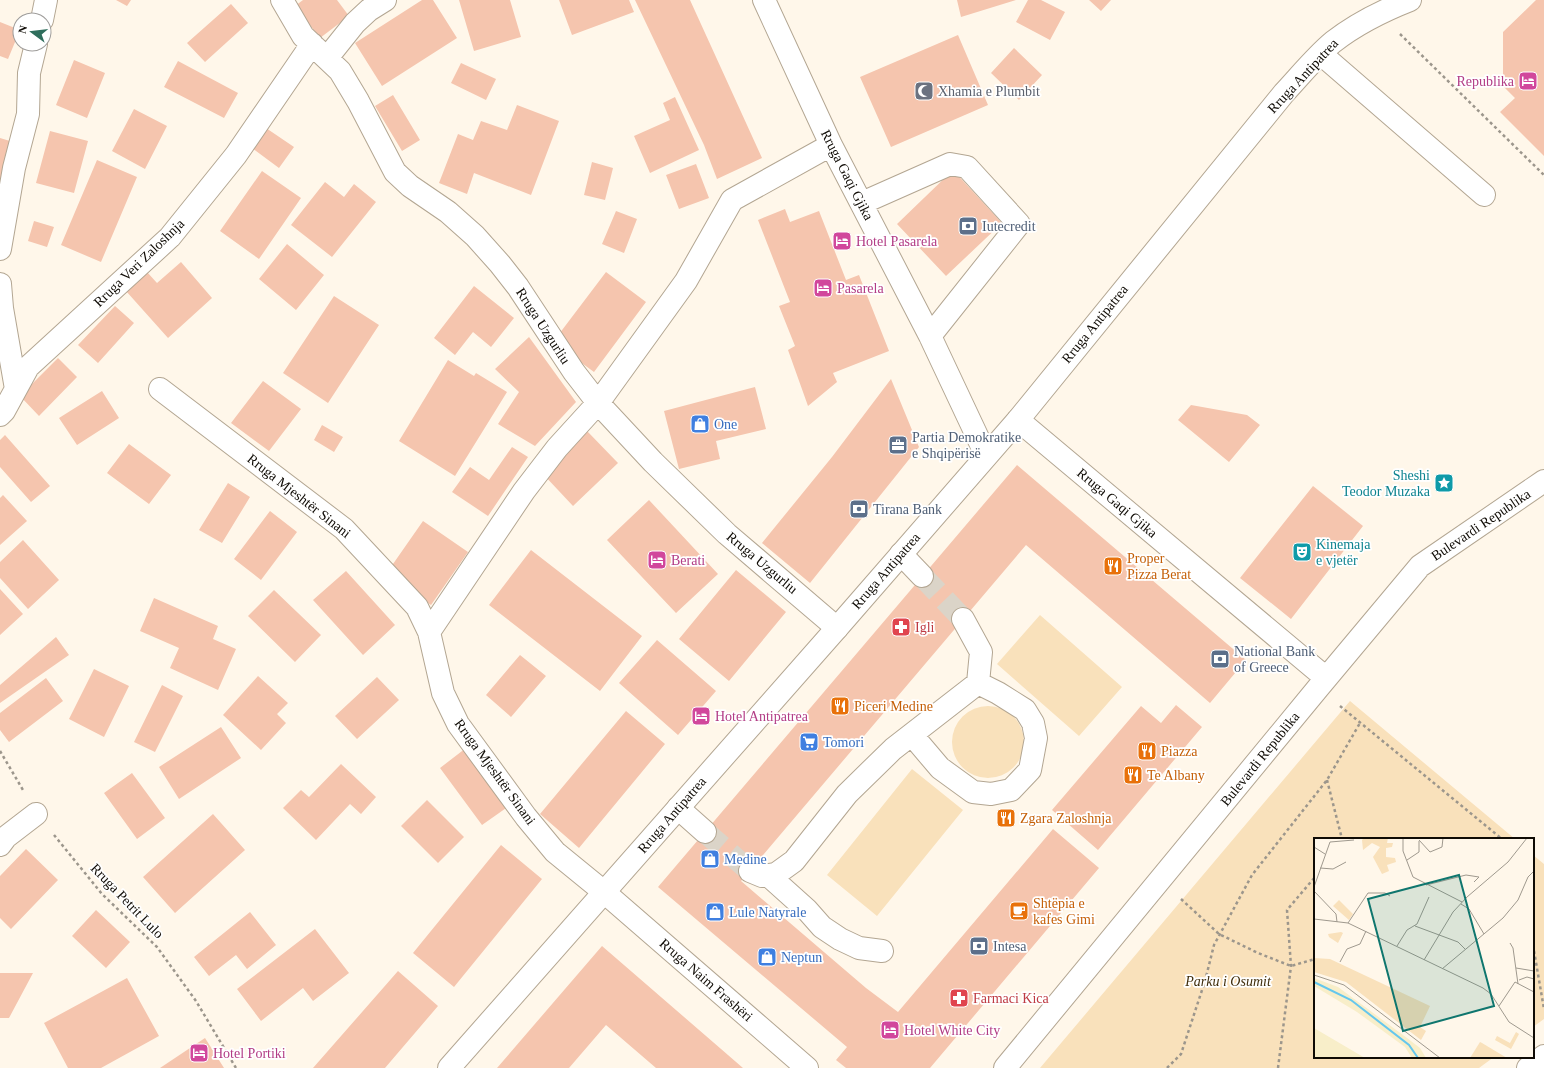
<svg xmlns="http://www.w3.org/2000/svg" width="1544" height="1068" viewBox="0 0 1544 1068" font-family="Georgia,serif">
<style>
.green{fill:#f9e1bb}
.building{fill:#f5c5ae}
.lines{fill:none;stroke-linecap:round;stroke-linejoin:round}
.minor-tunnel{stroke:#dbd4c8;stroke-width:22;stroke-dasharray:22 11;stroke-linecap:butt}
.minor-casing{stroke:#b3a692;stroke-width:24}
.major-casing{stroke:#b3a692;stroke-width:24}
.path{stroke:#9c968c;stroke-width:2.5;stroke-dasharray:3 3;stroke-linecap:butt}
.minor{stroke:#fff;stroke-width:22}
.major{stroke:#fff;stroke-width:22}
.labels{text-anchor:middle;dominant-baseline:central;stroke-width:3.5;stroke-linejoin:round;paint-order:stroke}
.street-label{font-size:14px;fill:#0f0b05;stroke:#fff}
.hotel-label{font-size:14px;fill:#b23c85;stroke:#fff;text-anchor:start}
.worship-label{font-size:14px;fill:#5b616d;stroke:#fff;text-anchor:start}
.service-label{font-size:14px;fill:#4e5e75;stroke:#fff;text-anchor:start}
.shop-label{font-size:14px;fill:#366cbe;stroke:#fff;text-anchor:start}
.culture-label{font-size:14px;fill:#0d838f;stroke:#fff;text-anchor:end}
.food-label{font-size:14px;fill:#c56008;stroke:#fff;text-anchor:start}
.health-label{font-size:14px;fill:#be3a42;stroke:#fff;text-anchor:start}
.park-label{font-size:14px;font-style:italic;fill:#402e0c;stroke:#fff}
.inset-river{fill:none;stroke:#65c7ed;stroke-width:2}
.inset-road{fill:none;stroke:#9f998e;stroke-width:1}
.view{fill:#0f766e;fill-opacity:0.15;stroke:#0f766e;stroke-width:2}
.inset-edge{fill:none;stroke:#0f0b05;stroke-width:2}
</style>
<rect width="100%" height="100%" fill="#fff7ea"/>
<path class="green" d="M1040,615L1122,687L1079,736L997,664Z
M1350,701L1515,839H1315V1057H1494L1479,1068H1040Z
M952 742a36 36 0 1 1 72 0a36 36 0 1 1-72 0Z
M912,769L963,810L877,916L827,875Z
M1533,855L1544,864V1019L1533,1027Z"/>
<path class="building" d="M116,0H131L127,6Z
M303,0H337L349,16L320,38L295,6Z
M422,0H433L457,38L382,86L355,43Z
M459,0H510L521,37L474,51Z
M559,0H629L634,12L572,35Z
M635,0H690L762,158L717,179L704,145Z
M957,0H1016L961,17Z
M1028,0H1041L1065,12L1050,40L1016,22Z
M1089,0H1111L1101,11Z
M1536,0H1544V156L1500,112L1515,98L1503,86V32Z
M231,4L248,23L205,62L187,43Z
M0,22L20,30L8,59L0,56Z
M958,35L988,105L891,147L860,77Z
M1014,48L1042,75L1019,100L991,73Z
M74,60L105,73L87,118L56,105Z
M178,61L238,93L224,118L164,87Z
M461,63L496,79L486,100L451,83Z
M393,95L420,140L402,151L375,106Z
M675,97L699,150L650,173L634,136L670,120L663,103Z
M517,105L559,121L531,195L474,173L467,194L439,183L458,134L473,140L481,121L507,130Z
M134,109L167,126L145,169L112,151Z
M266,128L294,147L279,168L252,148Z
M50,131L88,141L74,193L36,183Z
M0,138L10,141L1,178H0Z
M97,160L137,177L101,262L61,245Z
M592,162L613,168L605,200L584,195Z
M696,164L709,198L679,209L666,175Z
M953,170L1002,223L946,276L897,224Z
M262,171L301,198L259,259L220,231Z
M325,182L344,197L354,184L376,202L332,257L291,225Z
M785,209L790,222L819,211L846,280L859,275L889,351L833,373L837,382L808,406L788,350L795,346L779,306L790,302L758,220Z
M616,211L637,219L624,253L602,244Z
M34,221L54,227L47,247L28,241Z
M287,244L324,275L296,310L259,279Z
M181,262L212,298L168,338L126,291L147,272L157,283Z
M606,272L646,302L594,372L553,342Z
M474,286L514,318L491,347L473,332L455,355L434,338Z
M334,296L379,325L328,403L283,373Z
M115,306L134,323L98,363L78,345Z
M529,337L576,402L535,446L498,424L519,392L495,369Z
M58,358L77,377L39,416L20,396Z
M448,360L474,376L476,373L507,392L455,476L399,441Z
M891,379L919,447L810,583L762,543L832,457Z
M263,381L301,409L269,451L231,423Z
M755,387L766,429L716,441L720,459L679,469L664,411Z
M102,391L119,418L77,445L59,418Z
M1191,405L1247,415L1260,425L1229,462L1178,420Z
M322,425L343,437L334,452L314,440Z
M587,431L618,463L573,506L543,474Z
M5,435L50,486L31,502L0,467V440Z
M129,444L171,475L149,504L107,473Z
M512,447L528,457L488,516L452,492L470,467L489,480Z
M1017,465L1246,660L1210,703L1026,545L741,881L866,988L898,1012L1053,829L1099,868L930,1068H846L836,1060L847,1047L658,887Z
M228,483L250,497L222,543L199,530Z
M1313,486L1363,526L1291,619L1240,578Z
M3,495L27,521L0,545V498Z
M649,500L718,574L676,613L607,540Z
M270,511L297,532L261,580L234,559Z
M423,521L468,552L431,605L386,574Z
M23,540L59,580L28,609L0,578V562Z
M531,550L642,636L600,691L489,605Z
M736,570L786,612L729,681L679,639Z
M346,571L395,625L363,655L313,600Z
M0,589L23,614L0,635Z
M274,590L321,635L295,662L248,616Z
M154,598L218,626L213,639L236,649L218,690L170,668L179,648L140,631Z
M56,637L69,655L0,703V685Z
M657,640L716,691L678,735L619,683Z
M520,655L546,676L511,717L486,695Z
M94,669L129,686L104,737L69,719Z
M258,676L288,703L277,714L286,723L261,750L223,715Z
M377,677L399,700L357,739L335,716Z
M46,678L63,701L9,742L0,730V713Z
M162,685L183,696L155,752L134,742Z
M1176,705L1202,727L1098,850L1052,810L1141,706L1161,723Z
M626,711L665,744L579,848L540,814Z
M221,727L241,758L179,799L159,767Z
M466,748L509,806L482,825L440,768Z
M341,764L376,797L361,814L350,804L316,840L283,808L301,790L309,797Z
M132,773L165,818L137,839L104,793Z
M427,800L464,837L438,863L401,826Z
M213,814L245,850L175,913L143,877Z
M501,845L542,879L454,987L413,953Z
M26,849L58,880L11,929L0,918V876Z
M96,910L130,942L106,968L72,936Z
M250,912L276,945L247,969L236,955L209,976L194,957Z
M315,929L349,973L313,1001L303,988L261,1021L237,989Z
M602,946L743,1068H656L606,1025L569,1068H497Z
M398,971L438,1006L385,1068H313Z
M0,973H33L9,1018H0Z
M127,978L159,1036L101,1068H68L44,1023Z
M205,1038L224,1068H160Z"/>
<g class="lines">
<path class="minor-tunnel" d="M922,576L963,619
M705,832L750,871"/>
<g class="minor-casing">
<path id="minor" d="M282,0L303,36L340,71L358,101L395,172L410,186L448,212L475,236L500,264L518,287L574,372L598,403L653,462L727,534L837,628
M764,0L831,145L930,336L986,455
M42,20L46,0
M1321,54L1484,195
M327,58L355,23L369,10L385,0
M862,203L950,164L967,167L1019,224L930,336
M0,249L14,168L28,114L29,73L36,44
M0,284L2,308L16,389
M160,389L344,529L417,607L429,632L443,693L458,724L526,817L555,852L604,892L807,1068
M0,415L4,411L28,367L170,237L236,155L312,44
M1018,420L1326,678
M901,554L922,576
M429,632L524,491L557,448L598,403L686,281L732,200L831,145
M912,735L940,768L973,792L991,794L1011,790L1030,770L1036,738L1033,723L1025,710L998,693L978,683
M678,808L705,832
M0,845L6,837L36,814
M750,871L762,876L776,874L794,861L847,794L893,749L978,683L981,652L963,619
M768,875L807,910L822,927L840,939L859,948L882,951
M1005,1068L1318,688L1420,566L1544,481"/>
</g>
<g class="major-casing">
<path id="major" d="M449,1068L837,628L1018,420L1284,93C1299,77 1316,56 1333,42C1356,24 1382,11 1410,0
M1528,1068L1544,1056"/>
</g>
<path class="path" d="M1400,34L1544,175
M1340,706L1502,839
M0,751L23,790
M1327,780L1342,839
M54,835L102,894L157,947L196,1001L236,1068
M1181,899L1219,934L1258,953L1291,966L1315,959
M1533,945L1544,1009
M1167,1068L1181,1054L1205,981L1214,945L1252,875L1327,780L1360,723
M1278,1068L1291,966L1287,910L1315,877"/>
<use href="#minor" class="minor"/>
<use href="#major" class="major"/>
</g>
<defs>
<g id="hotel-square" transform="scale(1)"><rect x="-9" y="-9" width="18" height="18" rx="4" fill="#d1479c" stroke="#fff"/><path d="M-6-4.5h1.5V1H6V5H4.5V3h-9V5H-6ZM-4 0a1.8 1.8 0 1 1 3.6 0ZM.5 0V-2.5h3Q6-2.5 6 0Z" fill="#fff"/></g>
<g id="mosque-square" transform="scale(1)"><rect x="-9" y="-9" width="18" height="18" rx="4" fill="#6b7280" stroke="#fff"/><path d="M3.5-4.9A6 6 0 1 0 3.5 4.9A5 5 0 1 1 3.5-4.9Z" fill="#fff"/></g>
<g id="bank-square" transform="scale(1)"><rect x="-9" y="-9" width="18" height="18" rx="4" fill="#5c6f8a" stroke="#fff"/><path d="M-6-4H6V4H-6ZM0-2.3a2.3 2.3 0 1 0 0 4.6a2.3 2.3 0 1 0 0-4.6Z" fill="#fff"/></g>
<g id="shop-square" transform="scale(1)"><rect x="-9" y="-9" width="18" height="18" rx="4" fill="#3f7fe0" stroke="#fff"/><path d="M-5-2.5h2.3a2.7 3.5 0 0 1 5.4 0H5L5.5 6h-11ZM-1.5-2.5h3a1.5 2.3 0 0 0-3 0Z" fill="#fff"/></g>
<g id="office-square" transform="scale(1)"><rect x="-9" y="-9" width="18" height="18" rx="4" fill="#5c6f8a" stroke="#fff"/><path d="M-6-3h4V-5.5h4V-3h4V5H-6ZM-1-4.5V-3h2v-1.5ZM-6 0V1H6V0Z" fill="#fff"/></g>
<g id="sight-square" transform="scale(1)"><rect x="-9" y="-9" width="18" height="18" rx="4" fill="#0f9aa8" stroke="#fff"/><path d="M0-6L1.8-2.2L6-1.7L2.9 1.2L3.7 5.4L0 3.3L-3.7 5.4L-2.9 1.2L-6-1.7L-1.8-2.2Z" fill="#fff"/></g>
<g id="theatre-square" transform="scale(1)"><rect x="-9" y="-9" width="18" height="18" rx="4" fill="#0f9aa8" stroke="#fff"/><path d="M-5-5.5Q0-4 5-5.5V0Q5 5 0 6Q-5 5-5 0ZM-3.3-2.5H-1v1.5H-3.3ZM1-2.5H3.3v1.5H1ZM-2.8 1Q0 5.5 2.8 1Z" fill="#fff"/></g>
<g id="restaurant-square" transform="scale(1)"><rect x="-9" y="-9" width="18" height="18" rx="4" fill="#e8710a" stroke="#fff"/><path d="M-5-6h1v4h1v-4h1v4h1v-4h1v5L-1.5 .5V6h-2V.5L-5-1ZM5-6V6H3V1.5H1.5Q1.5-4 5-6Z" fill="#fff"/></g>
<g id="pharmacy-square" transform="scale(1)"><rect x="-9" y="-9" width="18" height="18" rx="4" fill="#e0444e" stroke="#fff"/><path d="M-2-6h4v4h4v4h-4v4h-4v-4h-4v-4h4Z" fill="#fff"/></g>
<g id="supermarket-square" transform="scale(1)"><rect x="-9" y="-9" width="18" height="18" rx="4" fill="#3f7fe0" stroke="#fff"/><path d="M-6-5.5h2.5l.6 2H6L4.5 2H-2.5L-4.4-4H-6ZM-1.5 3.2a1.3 1.3 0 1 0 .1 0ZM3 3.2a1.3 1.3 0 1 0 .1 0Z" fill="#fff"/></g>
<g id="cafe-square" transform="scale(1)"><rect x="-9" y="-9" width="18" height="18" rx="4" fill="#e8710a" stroke="#fff"/><path d="M-5.5-4.5H6V0H3Q3 3.5 0 3.5H-2.5Q-5.5 3.5-5.5 0ZM3-3.2v2h1.7v-2ZM-6 4.5H4V6H-6Z" fill="#fff"/></g>
</defs>
<g fill-rule="evenodd">
<use href="#hotel-square" x="1528" y="81"/>
<use href="#mosque-square" x="924" y="91"/>
<use href="#bank-square" x="968" y="226"/>
<use href="#hotel-square" x="842" y="241"/>
<use href="#hotel-square" x="823" y="288"/>
<use href="#shop-square" x="700" y="424"/>
<use href="#office-square" x="898" y="445"/>
<use href="#sight-square" x="1444" y="483"/>
<use href="#bank-square" x="859" y="509"/>
<use href="#theatre-square" x="1302" y="552"/>
<use href="#hotel-square" x="657" y="560"/>
<use href="#restaurant-square" x="1113" y="566"/>
<use href="#pharmacy-square" x="901" y="627"/>
<use href="#bank-square" x="1220" y="659"/>
<use href="#restaurant-square" x="840" y="706"/>
<use href="#hotel-square" x="701" y="716"/>
<use href="#supermarket-square" x="809" y="742"/>
<use href="#restaurant-square" x="1147" y="751"/>
<use href="#restaurant-square" x="1133" y="775"/>
<use href="#restaurant-square" x="1006" y="818"/>
<use href="#shop-square" x="710" y="859"/>
<use href="#cafe-square" x="1019" y="911"/>
<use href="#shop-square" x="715" y="912"/>
<use href="#bank-square" x="979" y="946"/>
<use href="#shop-square" x="767" y="957"/>
<use href="#pharmacy-square" x="959" y="998"/>
<use href="#hotel-square" x="890" y="1030"/>
<use href="#hotel-square" x="199" y="1053"/>
</g>
<g class="labels">
<g class="street-label">
<text transform="translate(1303 76) rotate(-47)">Rruga Antipatrea</text>
<text transform="translate(847 175) rotate(63)">Rruga Gaqi Gjika</text>
<text transform="translate(139 263) rotate(-44)">Rruga Veri Zaloshnja</text>
<text transform="translate(1095 324) rotate(-51)">Rruga Antipatrea</text>
<text transform="translate(543 326) rotate(57)">Rruga Uzgurliu</text>
<text transform="translate(299 496) rotate(38)">Rruga Mjeshtër Sinani</text>
<text transform="translate(1117 503) rotate(40)">Rruga Gaqi Gjika</text>
<text transform="translate(1481 525) rotate(-34)">Bulevardi Republika</text>
<text transform="translate(762 563) rotate(40)">Rruga Uzgurliu</text>
<text transform="translate(886 571) rotate(-49)">Rruga Antipatrea</text>
<text transform="translate(1260 759) rotate(-51)">Bulevardi Republika</text>
<text transform="translate(495 772) rotate(54)">Rruga Mjeshtër Sinani</text>
<text transform="translate(672 815) rotate(-49)">Rruga Antipatrea</text>
<text transform="translate(127 901) rotate(46)">Rruga Petrit Lulo</text>
<text transform="translate(706 980) rotate(41)">Rruga Naim Frashëri</text>
</g>
<g class="hotel-label">
<text x="1514" y="81" text-anchor="end">Republika</text>
<text x="856" y="241">Hotel Pasarela</text>
<text x="837" y="288">Pasarela</text>
<text x="671" y="560">Berati</text>
<text x="715" y="716">Hotel Antipatrea</text>
<text x="904" y="1030">Hotel White City</text>
<text x="213" y="1053">Hotel Portiki</text>
</g>
<g class="worship-label">
<text x="938" y="91">Xhamia e Plumbit</text>
</g>
<g class="service-label">
<text x="982" y="226">Iutecredit</text>
<text x="912" y="437">Partia Demokratike<tspan x="912" dy="16">e Shqipërisë</tspan></text>
<text x="873" y="509">Tirana Bank</text>
<text x="1234" y="651">National Bank<tspan x="1234" dy="16">of Greece</tspan></text>
<text x="993" y="946">Intesa</text>
</g>
<g class="shop-label">
<text x="714" y="424">One</text>
<text x="823" y="742">Tomori</text>
<text x="724" y="859">Medine</text>
<text x="729" y="912">Lule Natyrale</text>
<text x="781" y="957">Neptun</text>
</g>
<g class="culture-label">
<text x="1430" y="475">Sheshi<tspan x="1430" dy="16">Teodor Muzaka</tspan></text>
<text x="1316" y="544" text-anchor="start">Kinemaja<tspan x="1316" dy="16">e vjetër</tspan></text>
</g>
<g class="food-label">
<text x="1127" y="558">Proper<tspan x="1127" dy="16">Pizza Berat</tspan></text>
<text x="854" y="706">Piceri Medine</text>
<text x="1161" y="751">Piazza</text>
<text x="1147" y="775">Te Albany</text>
<text x="1020" y="818">Zgara Zaloshnja</text>
<text x="1033" y="903">Shtëpia e<tspan x="1033" dy="16">kafes Gimi</tspan></text>
</g>
<g class="health-label">
<text x="915" y="627">Igli</text>
<text x="973" y="998">Farmaci Kica</text>
</g>
<g class="park-label">
<text x="1228" y="981">Parku i Osumit</text>
</g>
</g>
<g transform="translate(1314 838)">
<rect width="220" height="220" fill="#fff7ea"/>
<path d="M50,0H74L73,5H79L78,9L72,10V19L81,20L82,24L73,27L75,33L68,36L59,19L66,9L58,5L49,12L48,2ZM25,62L39,76L35,82L19,68ZM27,94L29,95L24,105L15,99L14,96ZM0,120L16,121L116,168L106,189L112,193L107,202L32,144L0,134ZM202,194L205,196L197,211L181,202L183,198L196,205ZM166,204L168,205L193,220H156Z" fill="#f9e1bb"/>
<path d="M0,140L24,149L93,200L106,210L112,220H98L91,209L43,174L0,148ZM0,190L51,220H0Z" fill="#f8eec9"/>
<path class="inset-river" d="M0,144L37,162L95,207L104,220"/>
<path class="inset-road" d="M89,0V13L99,39L148,64M105,2L116,14L128,9L129,0M0,9L11,16M93,22L105,14V3M6,30L19,31L32,24M112,47L152,37L165,39L160,44M0,49L16,4L40,2M0,53L22,76L23,84M147,66L155,71L170,96M0,81L34,85L169,150L177,156L195,184L220,200M34,85L54,55H71L76,58M101,88L144,104L151,111M196,105L199,110L204,146M83,108L93,92L103,86L115,59M110,122L139,74L153,59L194,24L213,0M26,124L33,111L46,106L52,93M202,130L220,133M128,131L189,80L204,62L214,39L220,33M0,137L30,147L126,220M205,142L213,139L220,141M185,168L201,144L220,154"/>
<path class="view" d="M145,37L180,168L89,193L54,61Z"/>
<rect width="220" height="220" class="inset-edge"/>
</g>
<g transform="translate(32 32) rotate(285)"><circle r="19" fill="#ffffff" stroke="#9f9d9b"/>
<path d="M0-3L7 15L0 10L-7 15Z" fill="#2f6e5c"/>
<text y="-6" font-size="11" font-weight="bold" text-anchor="middle" fill="#0f0b05">N</text>
</g>
</svg>
